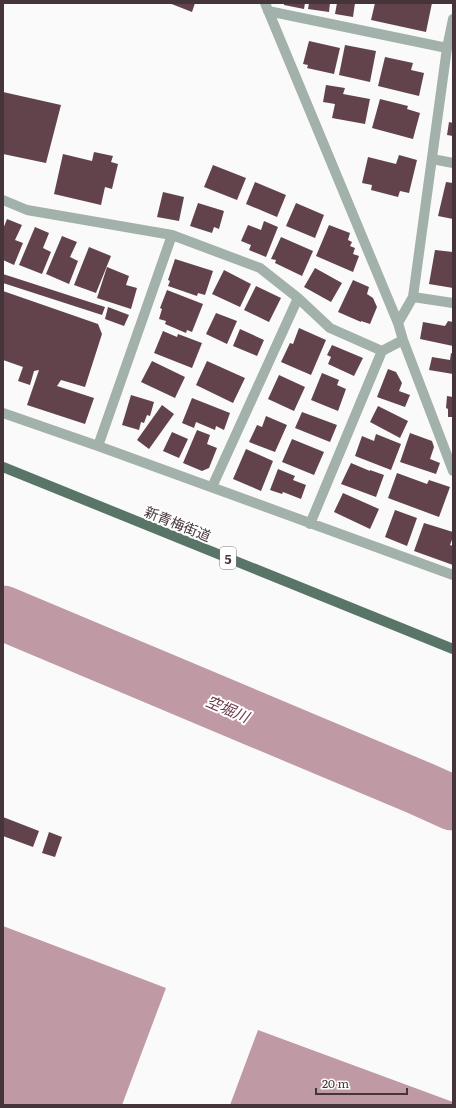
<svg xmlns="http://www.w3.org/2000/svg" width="456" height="1108" viewBox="0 0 456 1108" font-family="Literata,'Noto Sans JP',serif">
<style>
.water{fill:#bf9aa5}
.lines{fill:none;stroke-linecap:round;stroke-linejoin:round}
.river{stroke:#bf9aa5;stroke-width:55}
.building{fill:#62434c}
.minor{stroke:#a2b1a9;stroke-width:10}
.major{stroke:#597568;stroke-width:10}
.labels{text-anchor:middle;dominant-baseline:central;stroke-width:4;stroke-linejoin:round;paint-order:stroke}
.shield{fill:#fff;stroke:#7d7275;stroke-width:1}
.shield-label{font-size:13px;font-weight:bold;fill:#45353a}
.street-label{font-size:14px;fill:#45353a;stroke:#fff}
.water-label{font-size:15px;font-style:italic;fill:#6c394a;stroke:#fff}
</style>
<rect width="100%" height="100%" fill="#fafafa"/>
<path class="water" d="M3,926L166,988L122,1105H3Z
M258,1030L453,1102V1105H230Z"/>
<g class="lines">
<path class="river" d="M3,613L417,787L453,803"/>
</g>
<path class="building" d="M169,3H195L192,12Z
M284,3H305L304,9L284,5Z
M309,3H330L329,12L308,9Z
M337,3H355L353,17L335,14Z
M375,3H432L426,32L371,20Z
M309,41L340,48L334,74L307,68L308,65L303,64Z
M345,45L376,51L370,82L339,75Z
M385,57L413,63L411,70L424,73L419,96L378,86Z
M326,85L345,88L343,94L370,99L365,124L332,118L335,104L323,102Z
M3,92L61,105L46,163L3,154Z
M380,99L408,106L407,109L420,113L413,139L372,128Z
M449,122L453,123V136L447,135Z
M94,152L113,156L111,162L118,164L112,189L105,187L101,205L54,194L63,154L92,161Z
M399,155L417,160L409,193L400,191L398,197L371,190L372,185L362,183L368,157L396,164Z
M213,165L246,178L237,200L204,187Z
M255,182L286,195L277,217L246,204Z
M446,182L453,183V219L438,216Z
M163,192L184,197L179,221L157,217Z
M198,203L224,211L219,229L214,227L212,233L190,226Z
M296,203L324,215L315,238L286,226Z
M7,219L22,225L15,240L23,243L14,265L3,260V229Z
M264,221L278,227L266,257L249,250L251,245L241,241L248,225L261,230Z
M329,225L350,233L348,240L352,242L350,246L355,248L353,254L359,256L353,272L316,256Z
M35,227L49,233L43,248L51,252L42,274L19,265Z
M62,236L77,242L70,257L78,261L69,284L46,274Z
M281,237L313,251L302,276L275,263L276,260L271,259Z
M89,247L111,256L96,293L74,285Z
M435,250L453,252V288L429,284Z
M175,259L213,271L205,295L198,293L197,296L168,286L170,281L168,280Z
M107,267L129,276L126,285L137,288L131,309L97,298Z
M315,268L342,283L331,302L304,287Z
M224,270L251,284L240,307L212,294Z
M3,274L105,307L102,315L3,283Z
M353,280L369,287L367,294L373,298L377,307L370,324L361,321V322L338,312Z
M256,286L281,298L269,322L244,310Z
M167,290L203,304L192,332L187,330L186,333L165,324L166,321L159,319L162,309L160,308Z
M3,291L98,324L102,334L85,387L61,380L57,386L94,398L85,424L27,405L39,370L34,371L30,385L18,381L23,367L3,360Z
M108,307L129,315L124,326L105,319Z
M216,313L237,321L227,344L206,334Z
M448,321L453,322V346L420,339L423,322L445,326Z
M299,328L326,340L311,375L281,362L290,343L293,344Z
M240,329L264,340L257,356L233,346Z
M163,331L177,337L178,334L202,343L192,368L154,353Z
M332,345L363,358L354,376L328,364L331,357L327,355Z
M451,353L453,354V374L429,370L432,357L450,360Z
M152,361L185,377L175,398L141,382Z
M207,361L245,378L233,403L196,385Z
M388,369L396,372L402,383L399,391L410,395L405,407L377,397Z
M322,373L339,380L337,385L346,389L338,411L311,400Z
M279,375L305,387L294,411L268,399Z
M131,395L154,402L150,416L147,415L144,423L141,422L139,430L122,425Z
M447,396L453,397V417H448V409L446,408Z
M192,398L230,413L224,430L216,426L215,430L196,422L194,428L182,423Z
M162,405L174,414L149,449L137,440Z
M378,406L408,421L400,438L370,422Z
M302,412L337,425L330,442L295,428Z
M266,416L287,425L275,452L249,442L257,425L262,427Z
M197,430L210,435L207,444L217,448L209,468L202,471L183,463Z
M172,432L188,439L179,458L163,451Z
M410,433L432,441L434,447L430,459L440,463L436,474L400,462Z
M376,434L401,444L391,470L355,456L362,436L374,441Z
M292,439L324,452L314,475L282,462Z
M246,449L273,461L261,491L233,479Z
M351,463L370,471V470L384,475L376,497L341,484Z
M278,469L295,476L293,480L306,485L301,499L283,492L282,494L270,490Z
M397,473L427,484L429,480L450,487L439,517L388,498Z
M343,493L379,509L370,529L334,512Z
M395,510L417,518L407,546L385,537Z
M424,523L453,532V537L450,545L453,546V565L414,551Z
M3,817L39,831L33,847L3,836Z
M49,832L62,837L55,857L42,853Z"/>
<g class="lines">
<path class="minor" d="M265,3L398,323L403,340L453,471
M268,11L447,48
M432,159L453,163
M3,200L27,210L172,235L260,268L298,298L330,328L382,351L403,340
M413,297L453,303
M398,323L413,297L447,48L453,19
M3,413L98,446L453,575
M98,446L172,235
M212,487L298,298
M310,524L382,351"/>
<path class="major" d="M3,467L453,649"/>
</g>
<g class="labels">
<rect class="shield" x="220" y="547" width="16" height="22" rx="3"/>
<g class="shield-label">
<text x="228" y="558">5</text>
</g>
<g class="street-label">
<text transform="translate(178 523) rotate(22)">新青梅街道</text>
</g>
<g class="water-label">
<text transform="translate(228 708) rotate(23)">空堀川</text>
</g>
</g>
<rect width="456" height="1108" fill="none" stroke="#45353a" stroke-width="8"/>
<path d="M316 1088v6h91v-6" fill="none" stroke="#45353a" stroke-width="2"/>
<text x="322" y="1088" font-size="12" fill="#45353a" stroke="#ffffff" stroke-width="3" paint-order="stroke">20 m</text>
</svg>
